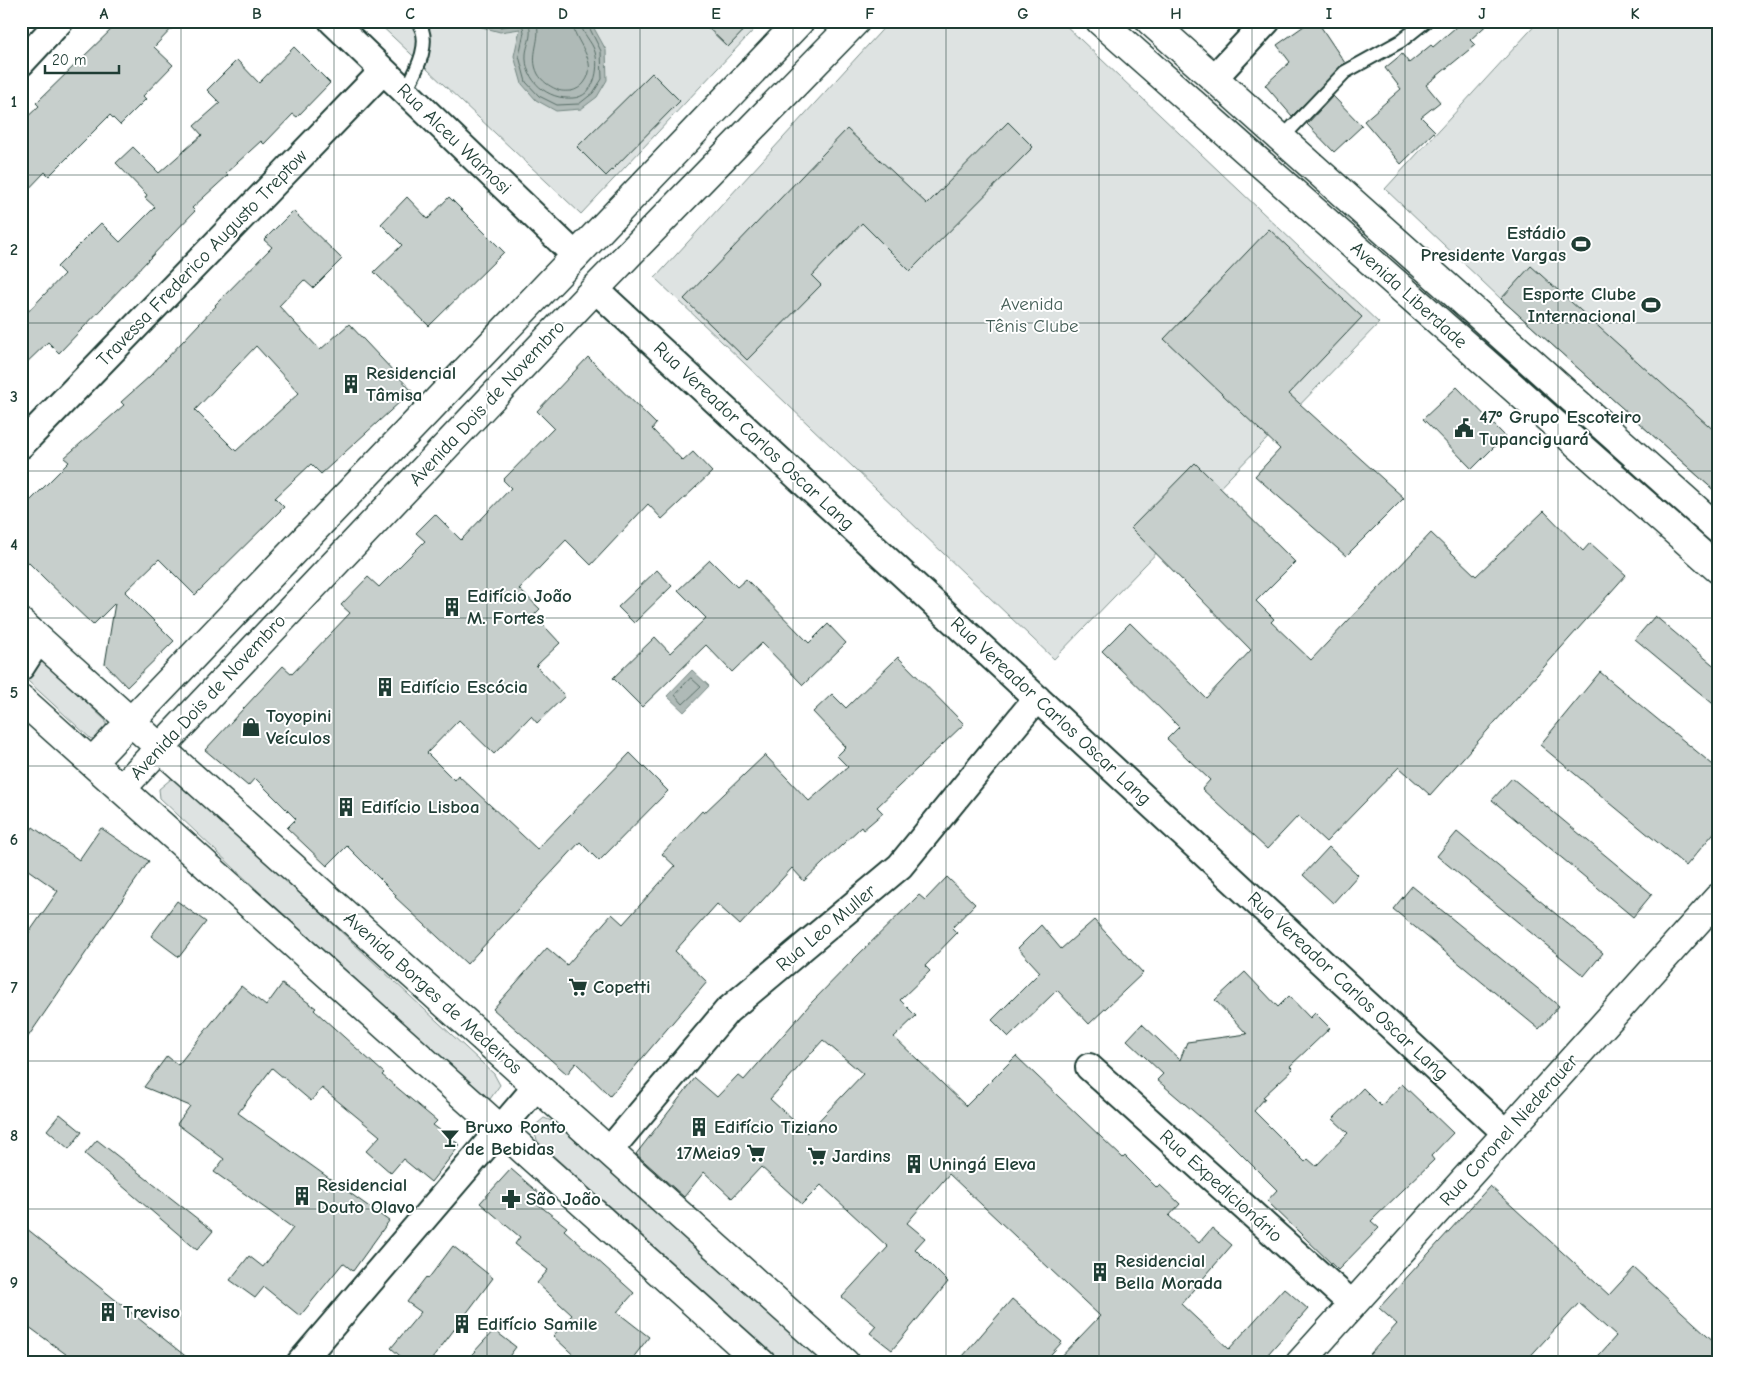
<svg xmlns="http://www.w3.org/2000/svg" width="1739" height="1384" viewBox="0 0 1739 1384" font-family="'Comic Neue',sans-serif">
<style>
.green{fill:#dee3e2;stroke:#7e908b}
.water{fill:#afbab7;stroke:#758883}
.lines{fill:none;stroke-linecap:round;stroke-linejoin:round}
.shore{stroke:#596f68;stroke-width:1}
.building{fill:#c7cfcc;stroke:#1f3d34;fill-rule:evenodd}
.lane-casing{stroke:#1f3d34;stroke-width:16}
.street-casing{stroke:#1f3d34;stroke-width:30}
.secondary-casing{stroke:#1f3d34;stroke-width:31}
.lane{stroke:#fff;stroke-width:12}
.street{stroke:#fff;stroke-width:26}
.secondary{stroke:#fff;stroke-width:28}
.grid{fill:none;stroke:#1f3d34;stroke-width:1;stroke-opacity:0.55}
.labels{text-anchor:middle;dominant-baseline:central;stroke-width:4;stroke-linejoin:round;paint-order:stroke}
.street-label{font-size:19px;fill:#1f3d34;stroke:#fff}
.poi-label{font-size:19px;font-weight:bold;fill:#1f3d34;stroke:#fff;text-anchor:start}
.park-label{font-size:19px;fill:#455e57;stroke:#fff}
.neatline{fill:none;stroke:#1f3d34;stroke-width:2}
.grid-label{font-size:16px;text-anchor:middle;font-weight:bold;fill:#1f3d34}
</style>
<rect width="100%" height="100%" fill="#fff"/>
<filter id="ink" filterUnits="userSpaceOnUse"><feTurbulence type="fractalNoise" baseFrequency=".02" numOctaves="2"/><feDisplacementMap in="SourceGraphic" scale="10" xChannelSelector="R" yChannelSelector="G"/><feConvolveMatrix kernelMatrix="1 2 1 2 8 2 1 2 1" color-interpolation-filters="sRGB"/></filter>
<g filter="url(#ink)">
<path class="green" d="M376,21H762L581,214Z
M890,21H1061L1379,323L1054,659L655,278Z
M1539,21H1718V494L1501,299L1385,189Z
M37,662L45,663L106,721V729L96,738L91,739L28,681L26,674Z
M171,779L181,783L494,1074L500,1085L490,1099L477,1098L160,798L159,789Z
M544,1118L554,1122L826,1363H784L538,1142L532,1128Z"/>
<path class="water" d="M471,21H590L606,50L607,80L597,97L581,109L556,111L536,100L522,84L514,56L520,29L500,32L471,24Z
M692,670L709,686L684,712L667,696Z"/>
<g class="lines">
<path class="shore" d="M481,21L500,27L518,24L523,27L524,32L519,56L526,82L539,96L557,105L579,104L593,93L602,79L601,51L586,21
M526,21C535,31 527,43 526,54C524,81 548,100 573,98C594,97 600,69 595,52C592,41 581,33 580,21
M536,21C543,39 528,55 538,74C542,81 549,86 556,89C561,92 566,91 571,91C576,90 581,87 584,83C601,61 573,42 572,21
M691,678L701,687L683,704L675,695Z"/>
</g>
<path class="building" d="M120,21H179L154,47L173,65L143,96L146,99L120,125L110,115L49,176L45,172L21,197V123L39,106L36,103Z
M701,21H753L728,47Z
M1311,21H1317L1345,63L1292,116L1265,85L1290,62L1277,45Z
M1463,21H1491L1470,40L1475,45L1426,85L1440,102L1421,117L1435,131L1401,164L1364,121L1401,89L1385,68L1402,54L1409,63L1431,45L1433,47Z
M294,47L330,83L297,117L293,114L264,144L261,141L226,173L228,175L192,208L195,211L59,353L48,342L21,368V319L64,274L57,267L101,223L120,242L155,207L145,198L147,195L116,163L133,147L159,173L202,135L194,126L220,103L207,90L237,60L259,83Z
M652,73L680,101L606,176L577,147Z
M1333,96L1362,126L1334,152L1307,124Z
M1008,122L1033,147L910,271L862,223L812,276L821,285L747,360L684,299L847,129L927,204Z
M407,197L428,219L449,197L504,252L429,326L374,272L402,245L381,224Z
M293,211L342,259L313,288L304,280L279,306L320,350L349,324L412,391L321,474L311,464L275,498L284,507L195,595L159,559L125,592L174,641L127,687L105,664L115,603L93,625L45,579L21,555V510L69,462L64,458L124,405L121,402L150,376L216,306L215,305L272,247L264,240ZM256,346L299,393L236,451L195,410Z
M1269,229L1362,317L1289,394L1404,498L1346,556L1255,476L1280,449L1164,339Z
M1531,266L1718,434V494L1501,299Z
M588,357L656,424L652,429L683,461L693,452L712,472L662,519L648,504L591,565L566,540L519,589L540,609L534,615L560,643L536,666L565,696L537,723L531,716L494,754L459,720L427,753L454,780L458,775L537,849L630,753L668,791L599,861L580,842L467,964L395,897L396,895L347,846L327,866L287,828L296,819L255,778L248,786L205,750L283,666L292,674L350,613L341,605L368,577L379,587L425,541L416,533L435,514L461,540L511,488L503,480L554,428L537,411Z
M1457,387L1505,436L1472,469L1423,419Z
M1195,463L1295,562L1256,601L1274,619L1271,622L1311,660L1431,533L1476,576L1544,511L1583,551L1590,543L1626,575L1430,795L1399,767L1326,842L1298,816L1267,849L1202,789L1210,780L1167,739L1179,727L1102,651L1130,623L1206,698L1251,650L1131,528Z
M710,560L737,587L746,579L809,643L828,624L846,643L803,685L762,643L732,672L706,645L642,707L613,678L655,637L670,653L706,618L678,590Z
M657,570L672,586L634,623L618,607Z
M1655,616L1718,669V708L1635,639Z
M898,657L964,724L877,807L883,813L863,830L861,827L804,881L792,868L740,925L717,904L675,951L707,982L610,1096L576,1063L567,1074L493,1009L547,948L567,965L612,914L623,924L675,866L662,854L702,811L704,813L765,755L809,801L848,767L837,756L846,747L813,712L832,694L846,708Z
M1600,672L1718,769V828L1686,866L1540,745Z
M1512,778L1652,894L1633,917L1492,800Z
M33,827L79,860L101,828L149,861L21,1047V944L58,891L21,865V846Z
M1457,832L1603,953L1584,976L1437,856Z
M1329,847L1358,875L1333,903L1303,875Z
M947,877L975,904L952,928L957,933L925,966L930,971L900,1000L916,1016L894,1037L966,1106L1016,1056L1123,1158L1125,1156L1157,1188L1160,1185L1180,1204L1169,1216L1199,1243L1212,1228L1232,1245L1181,1304L1229,1349L1284,1288L1308,1309L1260,1363H1055L1100,1316L949,1174L907,1223L925,1238L915,1249L948,1282L892,1350L870,1333L876,1326L842,1297L888,1247L821,1185L802,1204L761,1167L732,1198L704,1172L684,1197L636,1154L695,1078L717,1097L738,1075L744,1080L812,1002L857,956L919,895L925,900ZM823,1040L863,1074L807,1133L770,1099Z
M1412,886L1559,1006L1539,1029L1393,909Z
M177,901L206,922L179,957L151,936Z
M1094,920L1143,973L1089,1024L1057,990L1009,1037L992,1020L1040,972L1018,948L1041,925L1061,949Z
M1245,972L1278,1007L1289,996L1310,1018L1315,1013L1330,1028L1290,1066L1293,1069L1263,1097L1265,1098L1254,1111L1305,1162L1308,1159L1316,1166L1348,1133L1333,1119L1363,1088L1381,1106L1402,1084L1453,1133L1431,1156L1434,1160L1371,1221L1379,1228L1338,1270L1267,1201L1277,1190L1227,1140L1157,1080L1163,1074L1127,1040L1142,1024L1180,1060L1187,1042L1247,1034L1215,1000Z
M282,984L316,1008L314,1010L384,1073L382,1075L437,1121L433,1125L460,1145L431,1182L403,1159L391,1173L366,1151L380,1136L322,1088L311,1101L272,1068L238,1113L389,1221L353,1271L343,1263L300,1316L264,1287L255,1298L230,1280L249,1256L263,1267L293,1228L214,1172L224,1159L177,1124L190,1106L144,1087L167,1056L178,1065L241,986L266,1006Z
M60,1114L82,1132L69,1149L47,1130Z
M97,1140L213,1231L197,1250L85,1154Z
M511,1169L541,1195L535,1202L567,1227L564,1230L634,1293L617,1312L649,1337L629,1363H582L553,1336L572,1315L537,1283L548,1270L515,1244L520,1237L480,1203Z
M1490,1186L1609,1295L1634,1268L1718,1345V1363H1592L1616,1336L1579,1303L1524,1363H1362L1397,1324L1379,1308Z
M21,1224L194,1363H78L21,1321Z
M453,1246L493,1278L429,1363H408L391,1348L421,1312L407,1302L426,1277L428,1279Z
M1012,1299L1062,1342L1043,1363H957Z
M494,1330L516,1347L504,1363H464Z"/>
<g class="lines">
<g class="lane-casing">
<path id="lane" d="M405,92C415,73 434,41 417,21
M1281,139L1345,72L1401,41L1426,21"/>
</g>
<g class="street-casing">
<path id="street" d="M332,21L576,256
M21,63L60,21
M1214,78L1267,21
M595,289L1506,1133
M21,445L383,71
M21,667L39,639
M1089,1067L1352,1304
M609,1151L727,1011L900,866L1037,698
M300,1363L537,1086"/>
</g>
<g class="secondary-casing">
<path id="secondary" d="M1100,21L1718,569
M1150,21L1718,529
M21,623L845,1363
M21,699L761,1363
M92,762L800,21
M121,789L595,289L856,21
M1300,1363L1718,898"/>
</g>
<use href="#lane" class="lane"/>
<use href="#street" class="street"/>
<use href="#secondary" class="secondary"/>
</g>
</g>
<path class="grid" d="M181,21V1363M334,21V1363M487,21V1363M640,21V1363M793,21V1363M946,21V1363M1099,21V1363M1252,21V1363M1405,21V1363M1558,21V1363M21,175H1718M21,323H1718M21,471H1718M21,618H1718M21,766H1718M21,914H1718M21,1061H1718M21,1209H1718"/>
<defs>
<g id="stadium-bare" transform="scale(1.5)"><path d="M0-5a6.5 5 0 1 0 0 10a6.5 5 0 1 0 0-10ZM-3.5-1.8h7v3.6h-7Z" fill="#1f3d34" stroke="#fff" stroke-width="2.5" paint-order="stroke"/></g>
<g id="building-bare" transform="scale(1.5)"><path d="M-4-6H4V6H1V3H-1V6H-4ZM-2.5-4.3h1.7v1.8h-1.7ZM.8-4.3h1.7v1.8H.8ZM-2.5-1h1.7V.8h-1.7ZM.8-1h1.7V.8H.8Z" fill="#1f3d34" stroke="#fff" stroke-width="2.5" paint-order="stroke"/></g>
<g id="civic-bare" transform="scale(1.5)"><path d="M-.6-6.5H3V-4.5H.6V-3L4-1V1h2V6H-6V1h2V-1L-.6-3ZM-1.2 2.5V6h2.4V2.5Z" fill="#1f3d34" stroke="#fff" stroke-width="2.5" paint-order="stroke"/></g>
<g id="shop-bare" transform="scale(1.5)"><path d="M-5-2.5h2.3a2.7 3.5 0 0 1 5.4 0H5L5.5 6h-11ZM-1.5-2.5h3a1.5 2.3 0 0 0-3 0Z" fill="#1f3d34" stroke="#fff" stroke-width="2.5" paint-order="stroke"/></g>
<g id="supermarket-bare" transform="scale(1.5)"><path d="M-6-5.5h2.5l.6 2H6L4.5 2H-2.5L-4.4-4H-6ZM-1.5 3.2a1.3 1.3 0 1 0 .1 0ZM3 3.2a1.3 1.3 0 1 0 .1 0Z" fill="#1f3d34" stroke="#fff" stroke-width="2.5" paint-order="stroke"/></g>
<g id="bar-bare" transform="scale(1.5)"><path d="M-6-5H6L.8 .8V4.5H3.5V6h-7V4.5H-.8V.8Z" fill="#1f3d34" stroke="#fff" stroke-width="2.5" paint-order="stroke"/></g>
<g id="pharmacy-bare" transform="scale(1.5)"><path d="M-2-6h4v4h4v4h-4v4h-4v-4h-4v-4h4Z" fill="#1f3d34" stroke="#fff" stroke-width="2.5" paint-order="stroke"/></g>
</defs>
<g fill-rule="evenodd">
<use href="#stadium-bare" x="1581" y="244"/>
<use href="#stadium-bare" x="1651" y="305"/>
<use href="#building-bare" x="351" y="384"/>
<use href="#civic-bare" x="1464" y="428"/>
<use href="#building-bare" x="452" y="607"/>
<use href="#building-bare" x="385" y="687"/>
<use href="#shop-bare" x="251" y="727"/>
<use href="#building-bare" x="346" y="807"/>
<use href="#supermarket-bare" x="578" y="987"/>
<use href="#building-bare" x="699" y="1127"/>
<use href="#bar-bare" x="450" y="1138"/>
<use href="#supermarket-bare" x="756" y="1153"/>
<use href="#supermarket-bare" x="817" y="1156"/>
<use href="#building-bare" x="914" y="1164"/>
<use href="#building-bare" x="302" y="1196"/>
<use href="#pharmacy-bare" x="511" y="1199"/>
<use href="#building-bare" x="1100" y="1272"/>
<use href="#building-bare" x="108" y="1312"/>
<use href="#building-bare" x="462" y="1324"/>
</g>
<g class="labels">
<g class="street-label">
<text transform="translate(454 139) rotate(44)">Rua Alceu Wamosi</text>
<text transform="translate(202 258) rotate(-46)">Travessa Frederico Augusto Treptow</text>
<text transform="translate(1409 295) rotate(42)">Avenida Liberdade</text>
<text transform="translate(487 403) rotate(-47)">Avenida Dois de Novembro</text>
<text transform="translate(754 436) rotate(43)">Rua Vereador Carlos Oscar Lang</text>
<text transform="translate(208 697) rotate(-47)">Avenida Dois de Novembro</text>
<text transform="translate(1051 711) rotate(43)">Rua Vereador Carlos Oscar Lang</text>
<text transform="translate(826 928) rotate(-40)">Rua Leo Muller</text>
<text transform="translate(1348 986) rotate(43)">Rua Vereador Carlos Oscar Lang</text>
<text transform="translate(433 993) rotate(42)">Avenida Borges de Medeiros</text>
<text transform="translate(1509 1130) rotate(-48)">Rua Coronel Niederauer</text>
<text transform="translate(1221 1186) rotate(42)">Rua Expedicionário</text>
</g>
<g class="poi-label">
<text x="1566" y="233" text-anchor="end">Estádio<tspan x="1566" dy="22">Presidente Vargas</tspan></text>
<text x="1636" y="294" text-anchor="end">Esporte Clube<tspan x="1636" dy="22">Internacional</tspan></text>
<text x="366" y="373">Residencial<tspan x="366" dy="22">Tâmisa</tspan></text>
<text x="1479" y="417">47º Grupo Escoteiro<tspan x="1479" dy="22">Tupanciguará</tspan></text>
<text x="467" y="596">Edifício João<tspan x="467" dy="22">M. Fortes</tspan></text>
<text x="400" y="687">Edifício Escócia</text>
<text x="266" y="716">Toyopini<tspan x="266" dy="22">Veículos</tspan></text>
<text x="361" y="807">Edifício Lisboa</text>
<text x="593" y="987">Copetti</text>
<text x="465" y="1127">Bruxo Ponto<tspan x="465" dy="22">de Bebidas</tspan></text>
<text x="714" y="1127">Edifício Tiziano</text>
<text x="741" y="1153" text-anchor="end">17Meia9</text>
<text x="832" y="1156">Jardins</text>
<text x="929" y="1164">Uningá Eleva</text>
<text x="317" y="1185">Residencial<tspan x="317" dy="22">Douto Olavo</tspan></text>
<text x="526" y="1199">São João</text>
<text x="1115" y="1261">Residencial<tspan x="1115" dy="22">Bella Morada</tspan></text>
<text x="123" y="1312">Treviso</text>
<text x="477" y="1324">Edifício Samile</text>
</g>
<g class="park-label">
<text x="1032" y="304">Avenida<tspan x="1032" dy="22">Tênis Clube</tspan></text>
</g>
</g>
<rect width="1739" height="1384" fill="none" stroke="#fff" stroke-width="55"/>
<path d="M45 65v8h74v-8" fill="none" stroke="#1f3d34" stroke-width="2.5"/>
<text x="52" y="65" font-size="15" fill="#1f3d34" stroke="#ffffff" stroke-width="4" paint-order="stroke">20 m</text>
<rect x="28" y="28" width="1684" height="1328" class="neatline"/>
<g class="grid-label">
<text x="104" y="19">A</text>
<text x="257" y="19">B</text>
<text x="410" y="19">C</text>
<text x="563" y="19">D</text>
<text x="716" y="19">E</text>
<text x="870" y="19">F</text>
<text x="1023" y="19">G</text>
<text x="1176" y="19">H</text>
<text x="1329" y="19">I</text>
<text x="1482" y="19">J</text>
<text x="1635" y="19">K</text>
<text x="14" y="107">1</text>
<text x="14" y="255">2</text>
<text x="14" y="402">3</text>
<text x="14" y="550">4</text>
<text x="14" y="698">5</text>
<text x="14" y="845">6</text>
<text x="14" y="993">7</text>
<text x="14" y="1141">8</text>
<text x="14" y="1288">9</text>
</g>
</svg>
